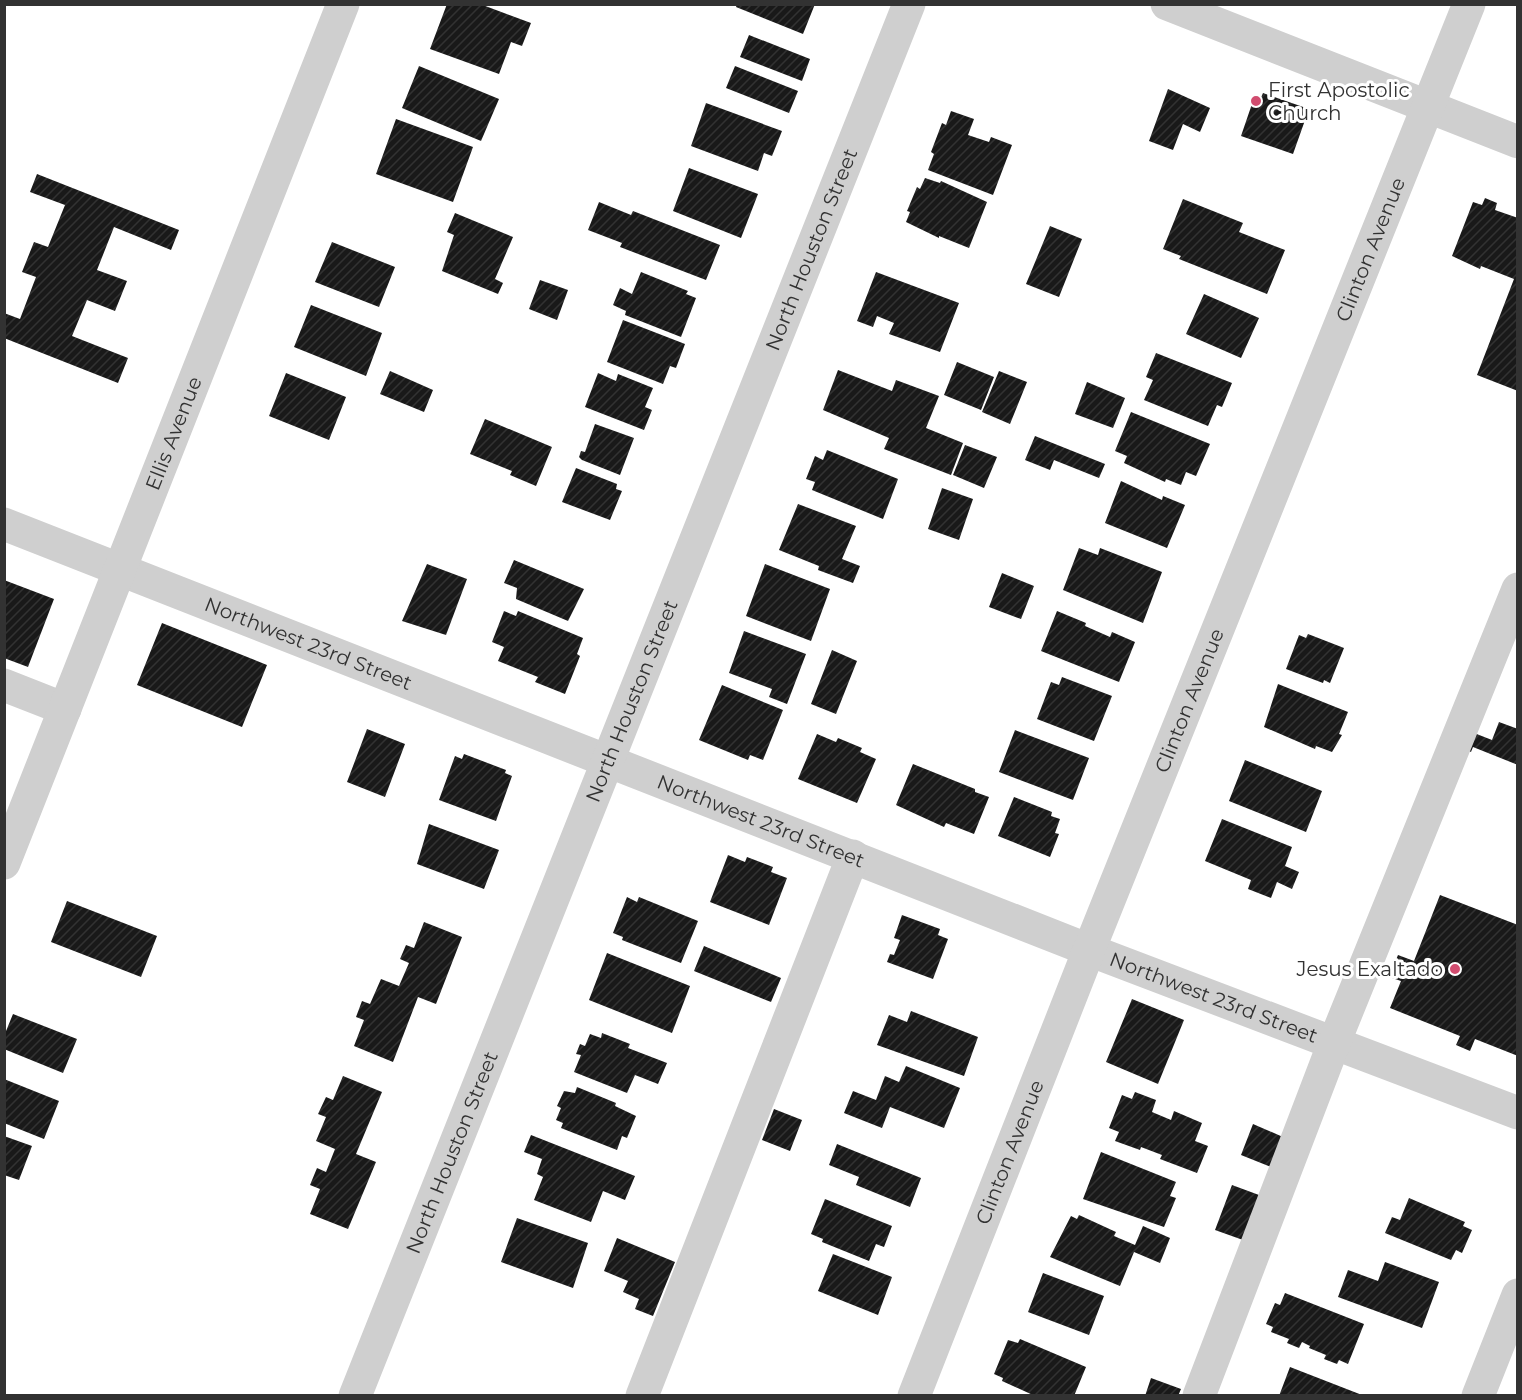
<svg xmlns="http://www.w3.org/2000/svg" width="1522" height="1400" viewBox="0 0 1522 1400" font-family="Montserrat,sans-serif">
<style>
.building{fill:url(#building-hatch)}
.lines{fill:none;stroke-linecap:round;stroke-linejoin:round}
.minor{stroke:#cfcfcf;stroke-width:33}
.poi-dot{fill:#d14c6f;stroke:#fff;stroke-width:2}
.labels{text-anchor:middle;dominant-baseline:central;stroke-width:6;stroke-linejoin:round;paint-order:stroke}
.poi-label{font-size:20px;fill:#323232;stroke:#fff;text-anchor:start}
.street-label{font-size:20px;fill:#323232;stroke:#fff}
</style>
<defs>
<pattern id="building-hatch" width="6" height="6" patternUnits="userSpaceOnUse" patternTransform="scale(1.5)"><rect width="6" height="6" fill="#191919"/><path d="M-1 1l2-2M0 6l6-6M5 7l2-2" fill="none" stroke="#323232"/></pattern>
</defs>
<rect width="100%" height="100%" fill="#fff"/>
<path class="building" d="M447,4H480L531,23L522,46L511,42L499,74L430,49Z
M737,4H815L803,34L736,7Z
M749,35L810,59L802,81L740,57Z
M419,66L499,99L481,141L402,108Z
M735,66L798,91L789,113L726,88Z
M1168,89L1210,108L1200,132L1183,124L1173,150L1149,141Z
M1263,93L1309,109L1293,154L1241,136L1254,98L1260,100Z
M706,103L782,131L772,156L764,153L758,171L691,146Z
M951,111L974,119L968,135L989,142L991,137L1012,145L993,195L928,170L934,154L931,152L942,123L946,125Z
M396,119L473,147L453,202L376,174Z
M689,168L758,194L741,238L673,211Z
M37,174L179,230L171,250L114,227L97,270L127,281L115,311L87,300L72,336L128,358L118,383L4,338V313L20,319L36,277L22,272L34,242L48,247L65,205L30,192Z
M925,178L940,183L941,181L987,202L969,248L939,236V238L906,222L910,212L907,211L917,187L920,189Z
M1485,198L1497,203L1495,210L1518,218V391L1477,375L1514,279L1481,266L1480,269L1452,256L1473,202L1482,205Z
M1183,199L1243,223L1239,232L1285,250L1267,294L1179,259L1181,256L1163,249Z
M599,202L631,215L633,211L720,245L706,280L620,247L622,243L588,230Z
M455,213L513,237L495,279L503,283L498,294L442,271L454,235L447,232Z
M1050,226L1082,239L1059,297L1026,284Z
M332,242L395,267L379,307L315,282Z
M641,272L688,291L686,294L696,298L681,337L625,315L626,311L613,305L620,288L632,294Z
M876,272L959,303L940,352L889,334L894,323L877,316L873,327L857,321Z
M540,280L568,290L557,320L529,309Z
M1204,294L1259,318L1241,358L1186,334Z
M311,305L382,333L366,376L294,347Z
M623,320L685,344L676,368L670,366L663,384L607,362Z
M1156,353L1232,383L1222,407L1217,405L1208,426L1144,400L1153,380L1146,377Z
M957,362L994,377L981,410L944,395Z
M838,370L892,391L896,380L939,396L926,428L963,443L951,475L884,449L889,438L823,410Z
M390,371L433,390L424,412L380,394Z
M999,371L1027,382L1010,424L982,412Z
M286,373L346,397L329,440L269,416Z
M598,373L616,381L618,374L653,388L645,407L652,410L644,430L585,407Z
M1087,382L1125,398L1113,428L1075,414Z
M1131,412L1210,444L1196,476L1186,472L1181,485L1166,479L1165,482L1124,463L1127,456L1115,451Z
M485,419L552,447L536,486L510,475L512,471L470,454Z
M595,424L634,438L620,475L582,460L579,457L581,451L585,452Z
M1035,436L1105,464L1099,478L1054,460L1050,470L1025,460Z
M965,445L997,457L984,488L953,475Z
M827,450L898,479L883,519L812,490L815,482L806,479L815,456L823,460Z
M576,468L617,484L616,489L622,491L610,520L562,502Z
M1121,481L1162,500L1163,496L1185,505L1167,548L1105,523Z
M942,488L973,499L959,540L928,529Z
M798,504L856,526L842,559L860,566L853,583L818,570L819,566L779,550Z
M1079,548L1098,555L1100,548L1162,572L1143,623L1063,590Z
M514,560L584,589L568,621L516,599L517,588L504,583Z
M427,564L467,579L446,635L402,621Z
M765,564L830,589L811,641L746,616Z
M1002,573L1034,586L1021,619L989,607Z
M4,580L54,599L28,667L4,658Z
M504,611L516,616L518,611L583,638L577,654L580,656L565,694L535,682L538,677L498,661L504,647L492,642Z
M1057,611L1086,623L1085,626L1110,637L1112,632L1135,642L1119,682L1041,651Z
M162,623L267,665L242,727L137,685Z
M744,631L806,654L787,704L769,697L772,689L729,673Z
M1308,634L1344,648L1330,683L1324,680L1323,683L1286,669L1299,635L1306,638Z
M832,650L857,661L836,714L811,704Z
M1062,677L1112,696L1094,741L1037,719L1051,682L1059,685Z
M1278,684L1348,712L1339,734L1342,735L1332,752L1316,746L1315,749L1264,727Z
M722,685L783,710L763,760L750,755L748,760L699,740Z
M1499,722L1518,729V765L1473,747L1471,752L1462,748L1469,731L1492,740Z
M367,729L405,744L385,797L347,782Z
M1015,730L1089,758L1073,800L999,772Z
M817,734L836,742L838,738L862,748L860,752L876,759L857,803L798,779Z
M464,754L506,770L505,773L512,776L496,821L439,800L455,756L462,759Z
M1245,760L1322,791L1306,832L1229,801Z
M913,764L975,789V792L989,797L974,834L946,823L944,827L896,805Z
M1014,797L1052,812L1051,816L1060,819L1055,833L1059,834L1050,857L998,836Z
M1222,819L1292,847L1285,866L1299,872L1292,889L1277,882L1271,898L1248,889L1251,880L1205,861Z
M429,824L499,850L484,889L417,864Z
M728,855L745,862L747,857L773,867L771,872L787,878L769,925L710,902Z
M1440,895L1518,925V1056L1475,1039L1470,1051L1456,1045L1460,1036L1390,1008L1401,981L1389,977L1398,955L1414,961Z
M627,897L637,902L639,897L698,921L681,963L622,940L623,937L613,933Z
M67,901L157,936L141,977L51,942Z
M902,915L940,929L938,935L948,939L933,979L887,962L890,954L894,955L900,940L894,938Z
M424,922L462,937L436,1004L418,997L393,1062L354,1046L364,1020L356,1017L362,1001L370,1004L381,979L399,986L409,963L400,959L406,945L414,948Z
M704,946L781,978L771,1002L694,971Z
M607,953L690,986L672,1033L589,1000Z
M1132,999L1184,1020L1158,1084L1106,1062Z
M911,1011L978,1037L964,1076L877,1045L889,1015L907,1022Z
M13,1014L77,1039L63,1073L4,1049V1036Z
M602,1033L630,1044L628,1048L667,1063L658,1084L635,1075L627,1093L574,1072L581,1055L576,1054L580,1044L585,1046L590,1034L601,1038Z
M906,1066L960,1088L944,1128L890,1107L882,1128L844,1113L853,1091L876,1100L885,1076L899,1082Z
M343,1076L382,1092L356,1154L376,1162L348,1229L310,1214L320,1189L310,1185L317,1168L326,1172L335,1149L316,1141L326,1117L318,1114L326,1097L333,1100Z
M4,1079L59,1101L44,1139L4,1123Z
M577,1087L616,1103L615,1106L636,1116L627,1138L622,1136L617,1150L561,1128L563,1123L556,1120L561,1108L557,1106L564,1091L575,1093Z
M1135,1092L1156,1100L1152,1112L1171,1120L1174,1111L1202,1123L1195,1141L1208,1146L1197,1173L1160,1159L1162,1155L1141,1147L1140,1150L1115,1141L1119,1132L1109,1128L1122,1095L1132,1099Z
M774,1109L802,1120L790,1151L762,1140Z
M1253,1124L1283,1137L1271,1167L1241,1155Z
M531,1135L635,1176L625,1200L603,1191L591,1222L534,1200L543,1177L537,1174L542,1159L524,1152Z
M4,1136L32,1146L19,1180L4,1175Z
M837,1144L921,1178L910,1207L856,1185L859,1177L829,1165Z
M1101,1152L1176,1182L1170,1196L1176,1198L1164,1227L1083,1199Z
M1232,1185L1259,1195L1243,1240L1215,1230Z
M1409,1198L1465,1222L1463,1226L1472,1230L1462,1253L1456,1250L1451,1260L1385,1233L1392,1217L1400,1220Z
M825,1199L892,1226L884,1247L876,1244L869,1261L822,1242L823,1239L811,1234Z
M1079,1215L1116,1232L1114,1236L1135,1245L1143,1226L1170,1238L1160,1263L1134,1252L1120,1286L1050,1257L1071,1216L1077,1219Z
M517,1218L588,1243L573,1288L501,1262Z
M617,1238L675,1262L653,1316L635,1309L639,1299L623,1292L628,1281L604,1271Z
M833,1254L892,1277L878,1315L818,1291Z
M1385,1262L1439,1282L1422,1328L1338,1297L1348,1270L1378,1281Z
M1043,1273L1104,1296L1089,1335L1028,1312Z
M1285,1293L1364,1324L1348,1364L1339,1360L1337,1364L1324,1359L1326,1355L1309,1348L1310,1346L1302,1342L1299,1348L1287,1343L1289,1339L1271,1332L1273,1327L1266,1324L1275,1303L1280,1305Z
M1020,1339L1086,1367L1074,1396H1035L1002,1381L1003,1378L994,1374L1008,1340L1018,1343Z
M1290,1367L1362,1395V1396H1279Z
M1151,1378L1181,1389L1178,1396H1145Z"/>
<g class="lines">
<g class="minor">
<path d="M1167,4L1518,142"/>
<path id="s1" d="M4,524L1089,950L1518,1113"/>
<path d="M4,685L65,709"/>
<path id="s2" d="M4,863L343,4"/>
<path id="s3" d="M355,1396L909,4"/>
<path d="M642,1396L853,856"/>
<path id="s4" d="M914,1396L1089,950L1469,4"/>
<path d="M1199,1396L1334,1043L1518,589"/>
<path d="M1478,1396L1518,1295"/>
</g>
</g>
<g class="poi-dot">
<circle cx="1256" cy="101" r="6"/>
<circle cx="1455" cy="969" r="6"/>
</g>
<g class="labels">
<g class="poi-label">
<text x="1268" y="90">First Apostolic<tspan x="1268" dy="23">Church</tspan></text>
<text x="1443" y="969" text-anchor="end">Jesus Exaltado</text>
</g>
<g class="street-label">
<text stroke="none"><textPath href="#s3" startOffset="1234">North Houston Street</textPath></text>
<text stroke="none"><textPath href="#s4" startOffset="1234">Clinton Avenue</textPath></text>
<text stroke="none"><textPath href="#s2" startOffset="462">Ellis Avenue</textPath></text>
<text stroke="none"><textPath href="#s1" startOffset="327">Northwest 23rd Street</textPath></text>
<text stroke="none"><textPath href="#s3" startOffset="748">North Houston Street</textPath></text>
<text stroke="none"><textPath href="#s4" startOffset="748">Clinton Avenue</textPath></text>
<text stroke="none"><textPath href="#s1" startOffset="813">Northwest 23rd Street</textPath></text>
<text stroke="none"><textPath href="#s1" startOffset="1299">Northwest 23rd Street</textPath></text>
<text stroke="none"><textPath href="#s3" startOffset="262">North Houston Street</textPath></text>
<text stroke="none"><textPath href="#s4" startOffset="262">Clinton Avenue</textPath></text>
</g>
</g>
<rect width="1522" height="1400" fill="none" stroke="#323232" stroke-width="12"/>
</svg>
